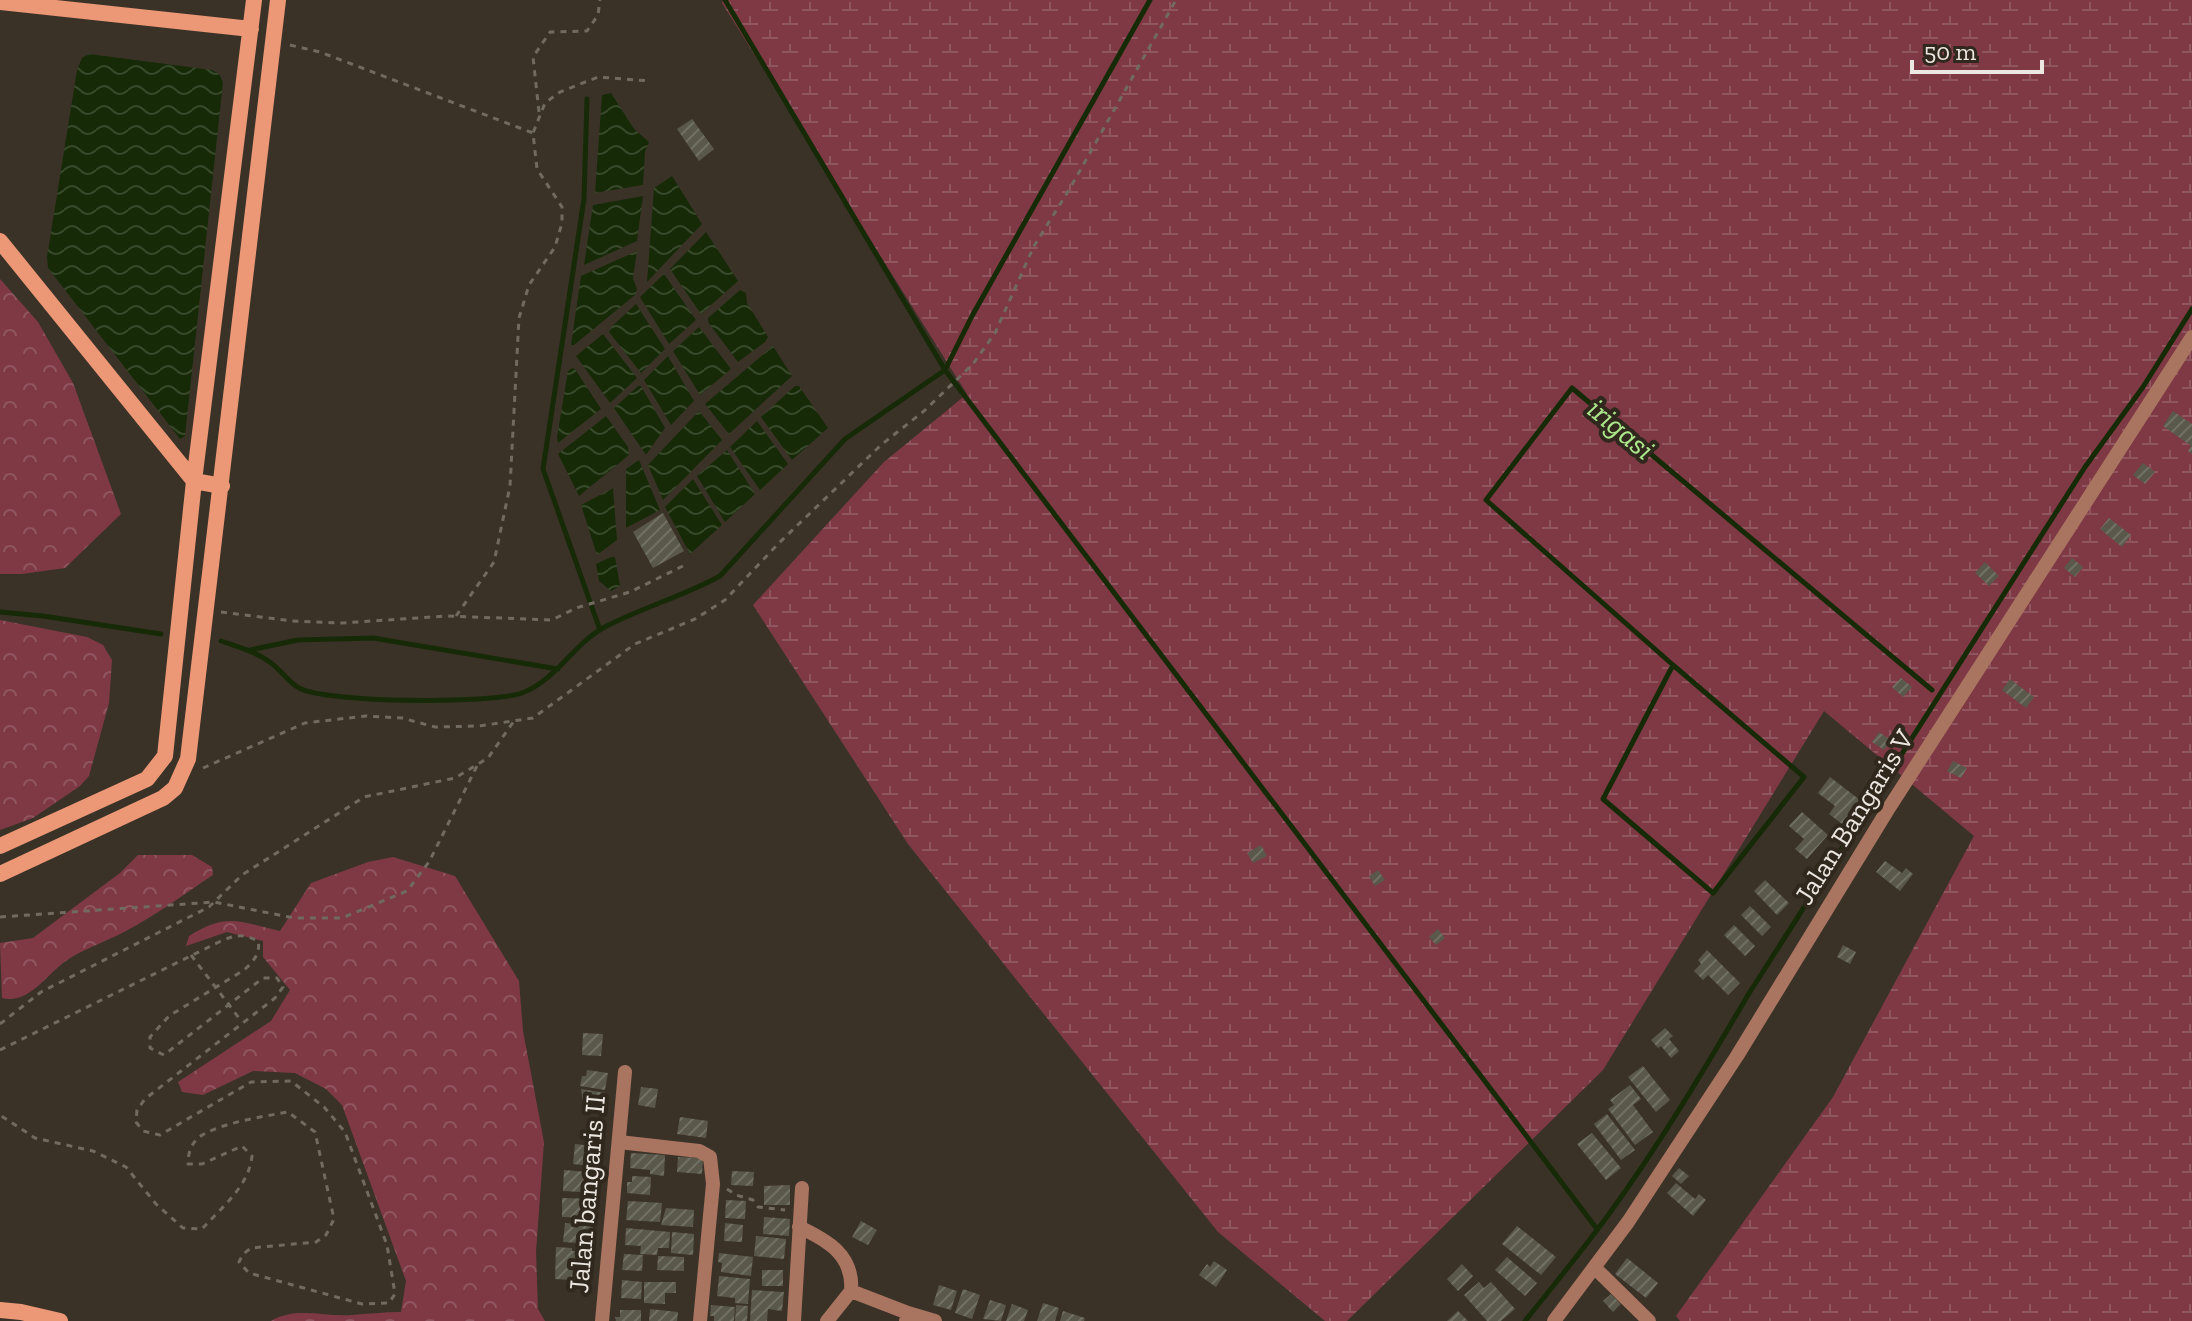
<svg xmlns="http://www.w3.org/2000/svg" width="2192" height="1321" viewBox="0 0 2192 1321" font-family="'Zilla Slab',serif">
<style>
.forest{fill:url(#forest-crowns)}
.wetland{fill:url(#wetland-marsh)}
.water{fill:url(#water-waves)}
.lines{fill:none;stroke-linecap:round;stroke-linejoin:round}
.stream{stroke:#162a07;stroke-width:5}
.building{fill:url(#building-hatch)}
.path{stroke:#716a60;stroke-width:3;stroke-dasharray:6 6;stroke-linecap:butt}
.street{stroke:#a97460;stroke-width:14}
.secondary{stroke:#ec9877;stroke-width:16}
.labels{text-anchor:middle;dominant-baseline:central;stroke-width:8;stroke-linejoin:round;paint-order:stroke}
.street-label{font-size:28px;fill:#ece7e0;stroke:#30281d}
.water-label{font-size:30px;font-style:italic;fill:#aee88c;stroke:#30281d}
</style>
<defs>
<pattern id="forest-crowns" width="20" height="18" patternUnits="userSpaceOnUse" patternTransform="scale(2)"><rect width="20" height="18" fill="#7e3945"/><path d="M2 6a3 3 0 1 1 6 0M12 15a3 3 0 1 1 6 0" fill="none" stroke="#905660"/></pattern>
<pattern id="wetland-marsh" width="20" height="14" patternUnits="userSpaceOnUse" patternTransform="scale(2)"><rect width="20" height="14" fill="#7e3945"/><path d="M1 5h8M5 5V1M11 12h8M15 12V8" fill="none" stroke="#905660"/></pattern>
<pattern id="water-waves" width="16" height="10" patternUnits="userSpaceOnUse" patternTransform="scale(2)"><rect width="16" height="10" fill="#162a07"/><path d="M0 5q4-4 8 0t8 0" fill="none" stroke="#38492b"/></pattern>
<pattern id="building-hatch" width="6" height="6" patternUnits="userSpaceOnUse" patternTransform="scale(2)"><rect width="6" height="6" fill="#59584a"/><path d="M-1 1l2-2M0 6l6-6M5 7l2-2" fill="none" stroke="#717064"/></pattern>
</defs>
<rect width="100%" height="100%" fill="#3b3227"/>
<path class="forest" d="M0,279L38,322L73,383L121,514L65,568L22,574H0Z
M0,620L87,637L103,645L112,660L109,703L89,776L80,786L33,818L0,830Z
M138,855H192L212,867L213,875C184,894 155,916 124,932C103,943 82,949 63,963C44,978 28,1004 2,998L0,943L33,938L120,873Z
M393,857L455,876L519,981L523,1031L544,1142L536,1252L538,1309L545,1321H271C296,1306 324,1317 351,1315C368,1314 384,1312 401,1312L406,1281L342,1105L326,1089L295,1073L253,1071L203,1095L182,1092L178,1082L271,1021L290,990L263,957V941L227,932L186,946L189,936C228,912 239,922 280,931L311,883L368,862Z"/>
<path class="wetland" d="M723,0H2192V1321H1680L1676,1316L1833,1097L1974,836L1824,711L1603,1070L1347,1321H1325L1218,1232L908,844L753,605L884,462L967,394L722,3Z"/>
<path class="water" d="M89,54L212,70L219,74L223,82L185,436L180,439L48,268L47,257L77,70L82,58Z
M611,93L634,129L649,142L645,152L643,185L595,193L602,95Z
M672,176L702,224L647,282L654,188Z
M643,196L637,241L584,265L593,205Z
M706,232L738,281L701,314L670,269Z
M637,251L633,278L637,289L635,295L574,345H571L581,276Z
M664,274L696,320L669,344L640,297Z
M740,290L746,293L747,303L768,337L765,342L738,362L708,322V318Z
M636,304L665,349L641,373L609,332L612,326Z
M699,327L731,369L700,395L673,351Z
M603,334L637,378L610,403L576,356Z
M773,346L792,376L729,434L705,404Z
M668,356L694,401L671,425L644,380Z
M572,368L575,369L601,409L558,443L557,437L568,371Z
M638,386H641L665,428L646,455L614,408Z
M795,386H799L828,428L792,460L761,417Z
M699,411L722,440L663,500L648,465Z
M606,416L628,447L629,455L579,496L558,454Z
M757,421L788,464L760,490L730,447Z
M727,450L755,494L725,522L697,476Z
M639,460L660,510L626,528V469Z
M693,479L722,525L690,554L665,507Z
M613,488L617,540L597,555L581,505Z
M611,557H615L620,586L611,591L599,581L596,564Z"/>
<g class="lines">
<path class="stream" d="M725,0L945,370L1597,1229
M587,99L584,199L543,469L600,630
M0,612L43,616L161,634
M221,641C238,647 257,652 271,663C281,670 288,682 299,688C326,703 492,704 522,693C556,680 573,645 603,628C640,608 682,597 720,576L845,439L945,370L972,316L1150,0
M250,650L298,640L373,638L558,669
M1673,665L1804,777L1713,893L1603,799L1673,665L1486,500L1572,388L1932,690
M1525,1321C1553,1286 1582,1251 1609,1214C1660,1144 1704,1070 1748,995L2085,467L2143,387L2192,309"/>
</g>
<path class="building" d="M692,119L714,149L699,161L677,129Z
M2173,411L2192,424V454L2188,451L2191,446L2163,426Z
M2143,463L2155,472L2145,484L2133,475Z
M663,513L684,551L653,568L633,532Z
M2109,518L2131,535L2122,547L2100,529Z
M2072,558L2083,567L2075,577L2064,568Z
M1985,562L1999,576L1989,586L1975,573Z
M1901,678L1912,687L1903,697L1892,687Z
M2010,679L2034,697L2026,708L2002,690Z
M1879,732L1891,740L1884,750L1872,742Z
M1953,761L1967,768L1961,778L1947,771Z
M1830,777L1860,800L1842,824L1829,814L1835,806L1818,793Z
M1802,812L1828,835L1807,859L1795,849L1804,839L1789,826Z
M1261,845L1267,856L1253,863L1247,853Z
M1885,861L1902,873L1906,868L1913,874L1900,891L1876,872Z
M1378,870L1385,880L1375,886L1369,876Z
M1765,880L1789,903L1777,915L1754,891Z
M1750,906L1771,927L1762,936L1741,915Z
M1734,925L1755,946L1745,956L1724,935Z
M1438,929L1445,938L1436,945L1429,937Z
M1843,945L1856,952L1850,964L1837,957Z
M1707,950L1740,983L1728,995L1708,975L1703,980L1694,971L1701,964L1698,960Z
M1665,1028L1673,1036L1669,1039L1679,1051L1671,1058L1661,1046L1658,1048L1651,1040Z
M583,1033L603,1034L601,1056L582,1055Z
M1643,1066L1670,1100L1656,1112L1628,1077Z
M587,1070L608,1073L605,1090L580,1086L582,1076H586Z
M1630,1085L1641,1099L1633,1105L1653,1132L1635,1145L1608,1109L1614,1105L1610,1100Z
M641,1087L658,1089L655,1108L638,1105Z
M581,1089L605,1093L604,1106L583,1103Z
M1607,1114L1635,1150L1621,1160L1594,1124Z
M680,1117L708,1121L706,1138L677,1134Z
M1592,1133L1621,1168L1606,1180L1577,1144Z
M575,1144L601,1147L598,1167L573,1164Z
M631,1153L665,1155L664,1176L650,1174V1170L630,1168Z
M678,1157L703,1158L702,1174L677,1172Z
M1679,1168L1689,1176L1681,1184L1672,1176Z
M564,1170L599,1173L597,1193L563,1191Z
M732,1171L754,1172L753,1186L731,1185Z
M632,1176L651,1177L650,1195L627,1193V1182H632Z
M1676,1183L1695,1199L1699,1194L1706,1200L1693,1216L1667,1193Z
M790,1185V1205H764V1186Z
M562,1198L596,1199V1218L562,1217Z
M726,1200L746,1201L745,1219L725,1218Z
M628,1201L662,1203L660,1222L626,1220Z
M666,1208L694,1210L693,1227L661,1225Z
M764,1217L790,1219L789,1236L763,1234Z
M861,1221L877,1230L868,1245L852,1237Z
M565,1223L593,1225L592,1244L563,1242Z
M725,1223L743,1225L742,1242L724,1241Z
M1517,1226L1556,1257L1541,1275L1502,1244Z
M626,1228L670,1232L669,1248H658L657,1255L640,1254L641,1246L625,1245Z
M672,1232L694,1234L693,1255L671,1253Z
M756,1236L786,1239L784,1259L754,1256Z
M556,1247L572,1248V1251L592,1252L591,1271L573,1270L572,1280L555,1279Z
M719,1253L753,1257L751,1276L721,1272L722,1263L718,1262Z
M624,1254L643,1255L642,1271L622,1270Z
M658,1256L684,1257V1271L657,1270Z
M1507,1257L1537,1283L1525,1296L1495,1270Z
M1627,1258L1658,1283L1646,1298L1615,1274Z
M1214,1261L1227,1270L1216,1287L1199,1275L1207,1264L1210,1267Z
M1462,1264L1473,1276L1458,1291L1447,1279Z
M762,1270H783V1286H762Z
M719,1276L750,1279L748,1304L735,1303V1298L717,1296Z
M622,1280L642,1282L641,1299L621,1298Z
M644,1282H676V1293H665V1304L644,1303Z
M1479,1282L1484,1288L1491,1282L1515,1309L1501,1321H1487L1464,1295Z
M939,1285L957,1291L951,1310L933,1305Z
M963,1289L980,1295L972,1319L955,1313Z
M752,1290L784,1292L782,1311L768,1309L767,1321H750Z
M1611,1294L1621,1304L1613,1312L1603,1301Z
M990,1300L1006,1305L1001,1321L983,1319Z
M1043,1303L1059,1308L1055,1321H1037Z
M1012,1304L1028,1310L1024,1321H1006Z
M711,1305L735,1307L734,1321H714V1316H710Z
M736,1305L748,1306L747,1321H735Z
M650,1309L678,1312L677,1321H649Z
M620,1310H641V1321H616L615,1317H620Z
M1063,1311L1085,1318L1084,1321H1060Z
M1458,1311L1468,1321H1447Z"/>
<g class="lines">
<path class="path" d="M290,45L320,52L533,133
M539,112L533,57L550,32L587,31L598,15L600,0
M221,612L292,621L342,623L447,616L552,620L576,608L630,592L687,564
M456,616L494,562L510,486L519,318L529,285L555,247L562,223V207L537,169L533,133L545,103L560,92L598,77L650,81
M203,768L305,723L366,716L402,718L435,727L479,726L533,718L635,644L695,619L725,600L779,543L881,445L924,411L973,364L995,333L1034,246L1069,190L1176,0
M0,917L214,902L294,918H342L407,891L429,862L478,764
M191,955L242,1022
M0,1024L41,992L209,907L242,875L364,797L455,778L488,758L514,721
M0,1050L219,942C234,935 243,933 258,941C261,953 253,962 244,970L169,1016L150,1037V1048L164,1055L263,978H277L283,987L275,998L145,1099L137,1110L136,1122L143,1131L160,1135L251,1082L291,1081L324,1107L345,1132L387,1245L395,1294L389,1303L362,1304L249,1273L239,1262L243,1254L251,1248L316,1242L326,1235L334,1219L315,1132L288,1112C266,1116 211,1124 196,1140C190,1147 188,1155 188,1164H202L242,1146L252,1156C249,1186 222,1207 202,1229L183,1228L156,1204L126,1167L93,1151L35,1138L0,1115
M727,1189L736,1195L753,1200L758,1207L785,1210"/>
<path class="street" d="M619,1142L699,1151L710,1157L713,1184L700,1321
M799,1227C827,1240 854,1255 851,1291L908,1313
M1595,1268L1649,1321
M602,1321L625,1072
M794,1321L802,1188
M827,1321L851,1291
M906,1321L908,1313L935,1321
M1554,1321L1628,1222L1737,1056L1887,811L2192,337"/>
<path class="secondary" d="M0,2L251,29
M0,241L194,481L222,486
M0,846L147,779L165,756L194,481L254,0
M0,874L163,798L175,788L188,759L278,0
M0,1310L21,1312L60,1321"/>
</g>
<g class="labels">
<g class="street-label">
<text transform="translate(1854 817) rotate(-58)">Jalan Bangaris V</text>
<text transform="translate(587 1194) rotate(-85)">Jalan bangaris II</text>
</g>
<g class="water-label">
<text transform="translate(1621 429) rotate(40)">irigasi</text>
</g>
</g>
<path d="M1912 60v12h130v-12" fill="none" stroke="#ece7e0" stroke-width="4"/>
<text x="1924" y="60" font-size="24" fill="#ece7e0" stroke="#30281d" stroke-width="6" paint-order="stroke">50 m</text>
</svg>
